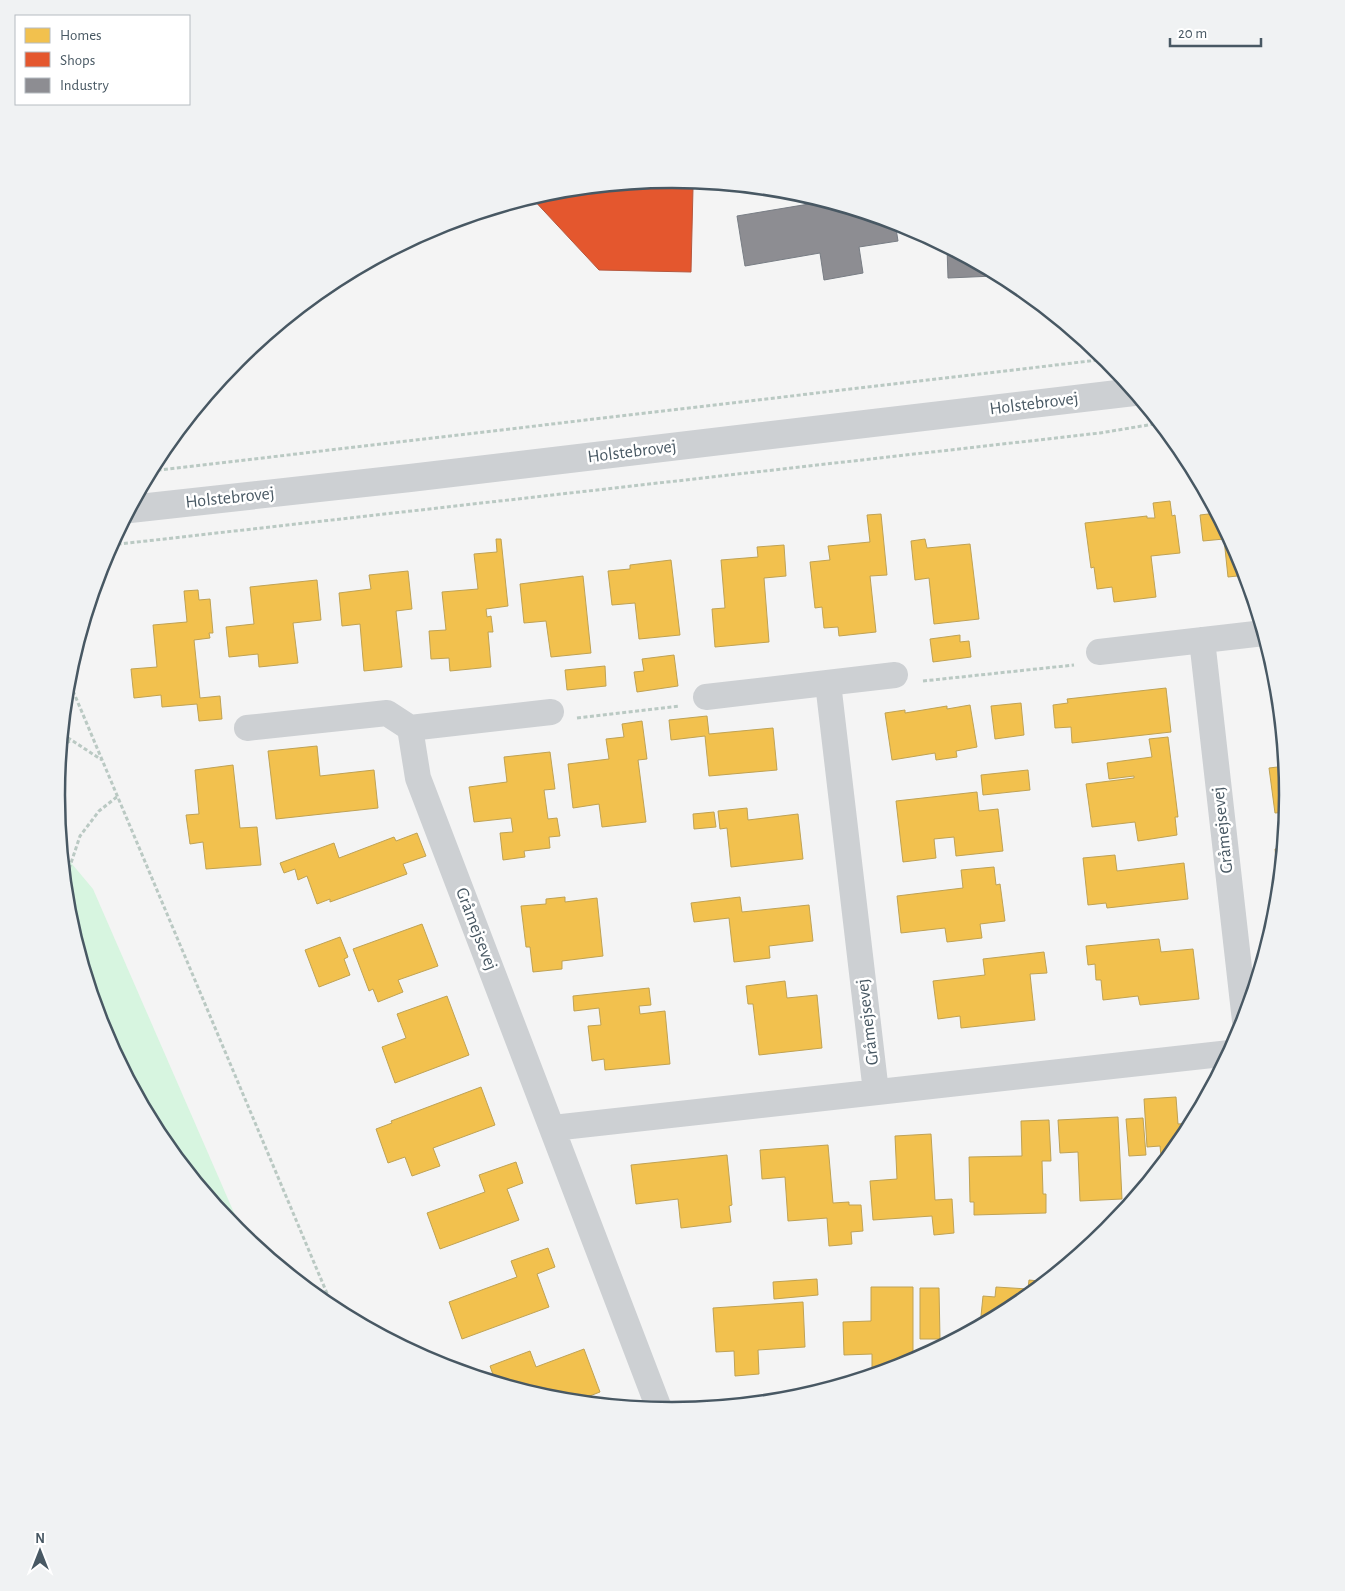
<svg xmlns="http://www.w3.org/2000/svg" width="1345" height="1591" viewBox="0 0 1345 1591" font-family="'Alegreya Sans',sans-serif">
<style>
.green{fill:#d7f5e0}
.homes{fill:#f2c14e;stroke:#bfa254}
.shops{fill:#e4572e;stroke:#b5573e}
.industry{fill:#8d8d92;stroke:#787d84}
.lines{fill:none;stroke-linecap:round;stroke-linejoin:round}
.path{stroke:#bac9c3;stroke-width:3;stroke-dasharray:4 2.5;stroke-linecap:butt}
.minor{stroke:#cdd0d3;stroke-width:26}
.tertiary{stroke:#cdd0d3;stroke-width:28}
.labels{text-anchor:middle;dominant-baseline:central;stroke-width:5;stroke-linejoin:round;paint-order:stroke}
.street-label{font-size:18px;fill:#485863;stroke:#fff}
.rim{fill:none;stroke:#485863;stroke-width:2.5}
</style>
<rect width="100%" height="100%" fill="#f4f4f4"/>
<path class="green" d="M62,852L93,889L245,1238L237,1231L160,1138L103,1031L68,915Z"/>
<path class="homes" d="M1170,501L1172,516L1175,515L1180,553L1151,556L1156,597L1114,602L1112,587L1097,589L1094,567L1091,568L1085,523L1147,516V518H1155L1153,503Z
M1217,513L1242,560L1247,575L1228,577L1224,539L1203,541L1200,515Z
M881,514L887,575L870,576L876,632L839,636L838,627L824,628L822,607L815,608L810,562L830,560L828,546L870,542L867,515Z
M496,539H501L508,606L486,609L487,617L491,616L493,632H488L491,667L450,671L449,658L431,659L429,631L446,630L442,592L478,589L474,554L497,552Z
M925,539L927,548L970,544L979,619L934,624L929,578L915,580L911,541Z
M784,545L786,576L764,578L769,642L715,647L712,609L725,608L721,560L758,557L757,547Z
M671,560L680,635L639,639L635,603L612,605L608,571L630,569V565Z
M408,571L412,609L396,611L402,667L364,671L360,624L342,626L339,593L371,589L369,575Z
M583,576L591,653L551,657L546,621L524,623L520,584Z
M317,580L321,620L293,623L298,663L259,667L258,654L229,657L226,627L254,624L250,587Z
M198,590L199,600L210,599L213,633H209L210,638L194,640L200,698L220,696L222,719L199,721L197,704L162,707L161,695L134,698L131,669L157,667L153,625L187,622L184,591Z
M960,635V642L969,641L971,657L933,662L930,639Z
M674,655L678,686L637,692L634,672L644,671L642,659Z
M605,666L606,686L567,690L565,670Z
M1166,688L1171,732L1072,743L1071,727L1055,728L1053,705L1068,703L1067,699Z
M1021,703L1024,735L995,739L991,706Z
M970,705L977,747L956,751L957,757L936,760L935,753L892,760L885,713L905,710V713L947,706V709Z
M707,716L709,734L773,728L777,770L709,776L705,736L671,740L669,720Z
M642,721L647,759L638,760L646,822L602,827L599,804L573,808L568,764L609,759L606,739L624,737L622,724Z
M1168,737L1178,817H1175L1177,835L1138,841L1135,822L1092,827L1086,784L1134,778V776L1109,779L1107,763L1152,757L1149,739Z
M317,746L320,776L374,770L378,808L276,819L268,751Z
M550,752L555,789L544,790L548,819L557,818L560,836L549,837L550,848L524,851L525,857L503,860L500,833L513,832L511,818L474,822L469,787L507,782L504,757Z
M233,765L240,828L257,827L261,865L206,869L203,842L190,844L186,815L199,814L195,770Z
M1286,766L1289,796L1287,812L1275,813L1269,768Z
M1028,770L1030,790L983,795L981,775Z
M977,792L979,811L998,809L1003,851L956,856L954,837L934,839L936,858L903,862L896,801Z
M747,808L748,820L798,814L803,859L731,867L727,828L720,829L718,811Z
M714,812L716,827L694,829L693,814Z
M417,833L426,856L403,864L407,874L330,902V899L317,904L307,876L298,880L295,869L284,873L280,863L334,843L339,858L394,837L396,841Z
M1284,848L1280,888H1279L1275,849Z
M1115,855L1117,871L1184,863L1188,899L1107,908L1106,903L1088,905L1083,858Z
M994,867L996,885L1000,884L1005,921L980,924L982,938L947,942L945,928L901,933L897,896L963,888L961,870Z
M565,897V902L597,898L603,956L562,961V969L533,972L530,947H526L521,906L546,904V899Z
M740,897L742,912L809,905L813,941L769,946L770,958L734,962L729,918L694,922L691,903Z
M422,924L438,966L398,980L403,992L378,1002L373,989L369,991L353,949Z
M340,937L348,957L344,959L350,975L319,987L305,950Z
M1159,939L1161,952L1193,949L1199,999L1140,1005L1138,996L1103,1000L1101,980H1096L1095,964L1088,965L1086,946Z
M1044,952L1047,973L1030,974L1035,1020L961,1028L960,1016L938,1019L933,981L985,975L983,959Z
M785,981L787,998L817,995L822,1048L759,1055L753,1004H748L746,986Z
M649,988L651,1005L639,1006L640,1014L665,1011L670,1064L605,1070L604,1059L592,1061L588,1026L601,1025L599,1008L574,1011L573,996Z
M447,996L469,1055L395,1083L382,1047L406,1038L397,1014Z
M481,1087L495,1125L433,1148L440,1166L412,1176L405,1157L388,1163L376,1129L392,1123L391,1121Z
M1176,1097L1178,1124L1193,1123L1185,1138L1162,1166L1160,1146L1147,1147L1144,1099Z
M1118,1117L1122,1199L1080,1201L1078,1152L1060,1153L1058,1120Z
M1143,1118L1146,1155L1129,1156L1126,1119Z
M1049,1120L1051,1161H1042L1043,1194H1046V1213L974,1215V1202H970L969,1157L1022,1156L1021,1121Z
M931,1134L935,1200L952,1199L954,1233L934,1235L932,1216L873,1220L870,1181L897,1179L895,1136Z
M828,1145L833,1203L849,1202V1205H861L863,1231L851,1232L852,1244L829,1246L827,1218L788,1221L785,1177L762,1179L760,1150Z
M727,1155L732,1205L729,1206L731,1222L681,1228L678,1199L636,1204L631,1165Z
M516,1162L523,1183L507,1189L519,1220L440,1249L427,1213L485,1192L479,1175Z
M548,1248L555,1267L537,1274L549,1307L462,1339L449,1302L517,1277L511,1261Z
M817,1279L818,1295L774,1299L773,1282Z
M1029,1280L1039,1281L1038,1289L1015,1308L980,1326L983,1296L995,1297L996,1287L1028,1289Z
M871,1287H913V1362L908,1365L895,1369H872V1354L844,1355L843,1322L871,1321Z
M920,1288H939L940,1339H920Z
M803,1302L805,1347L758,1350L759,1374L735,1376L734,1351L716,1352L713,1308Z
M584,1349L600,1392L574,1402L552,1400L496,1383L490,1366L530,1351L536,1367Z"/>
<path class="shops" d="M608,186L693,188L691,272L599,270L531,197L553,191Z"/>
<path class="industry" d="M827,201L895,222L898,241L859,247L863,273L824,280L820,253L745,266L737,216Z
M947,247L994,272V276L948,278Z"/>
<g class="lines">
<path class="path" d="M151,471L1107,359
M111,545L1100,433L1160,423
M68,679L334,1310
M923,681L1074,665
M577,718L680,706
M62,734L102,760
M61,747L71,740
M65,881L80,836L99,811L118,796"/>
<path class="minor" d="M1202,640L1245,1021
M1099,652L1264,633
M828,683L876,1092
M706,697L895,675
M247,728L387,713L410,728L418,778L660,1411
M410,728L551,712
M553,1128L1230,1053"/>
<path class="tertiary" d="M130,509L410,478L1134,392"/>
</g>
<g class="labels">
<g class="street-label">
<text transform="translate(1034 404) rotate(-7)">Holstebrovej</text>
<text transform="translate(632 452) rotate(-7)">Holstebrovej</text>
<text transform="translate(230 498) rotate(-6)">Holstebrovej</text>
<text transform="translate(1223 830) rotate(-96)">Gråmejsevej</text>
<text transform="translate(476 929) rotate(69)">Gråmejsevej</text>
<text transform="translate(868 1022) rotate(-97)">Gråmejsevej</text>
</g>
</g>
<path d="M0 0H1345V1591H0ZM65 795a607 607 0 1 1 1214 0a607 607 0 1 1-1214 0Z" fill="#f0f2f3" fill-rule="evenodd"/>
<path class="rim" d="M65 795a607 607 0 1 1 1214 0a607 607 0 1 1-1214 0Z"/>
<rect x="15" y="15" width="175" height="90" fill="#ffffff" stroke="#b6bcc1"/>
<rect x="25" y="28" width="25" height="15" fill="#f2c14e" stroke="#b6bcc1"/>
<text x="60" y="40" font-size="15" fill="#485863">Homes</text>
<rect x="25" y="52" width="25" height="15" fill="#e4572e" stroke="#b6bcc1"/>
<text x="60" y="65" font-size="15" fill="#485863">Shops</text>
<rect x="25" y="78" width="25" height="15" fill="#8d8d92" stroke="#b6bcc1"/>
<text x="60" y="90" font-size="15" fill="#485863">Industry</text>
<g transform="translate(40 1551)" stroke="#ffffff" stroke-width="4" paint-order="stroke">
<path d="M0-4L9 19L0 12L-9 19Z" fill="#485863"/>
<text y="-8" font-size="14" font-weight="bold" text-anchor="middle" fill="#485863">N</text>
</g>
<path d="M1170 38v8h91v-8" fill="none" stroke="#485863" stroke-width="2.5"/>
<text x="1178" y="38" font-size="15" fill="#485863" stroke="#ffffff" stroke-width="4" paint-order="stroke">20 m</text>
</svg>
